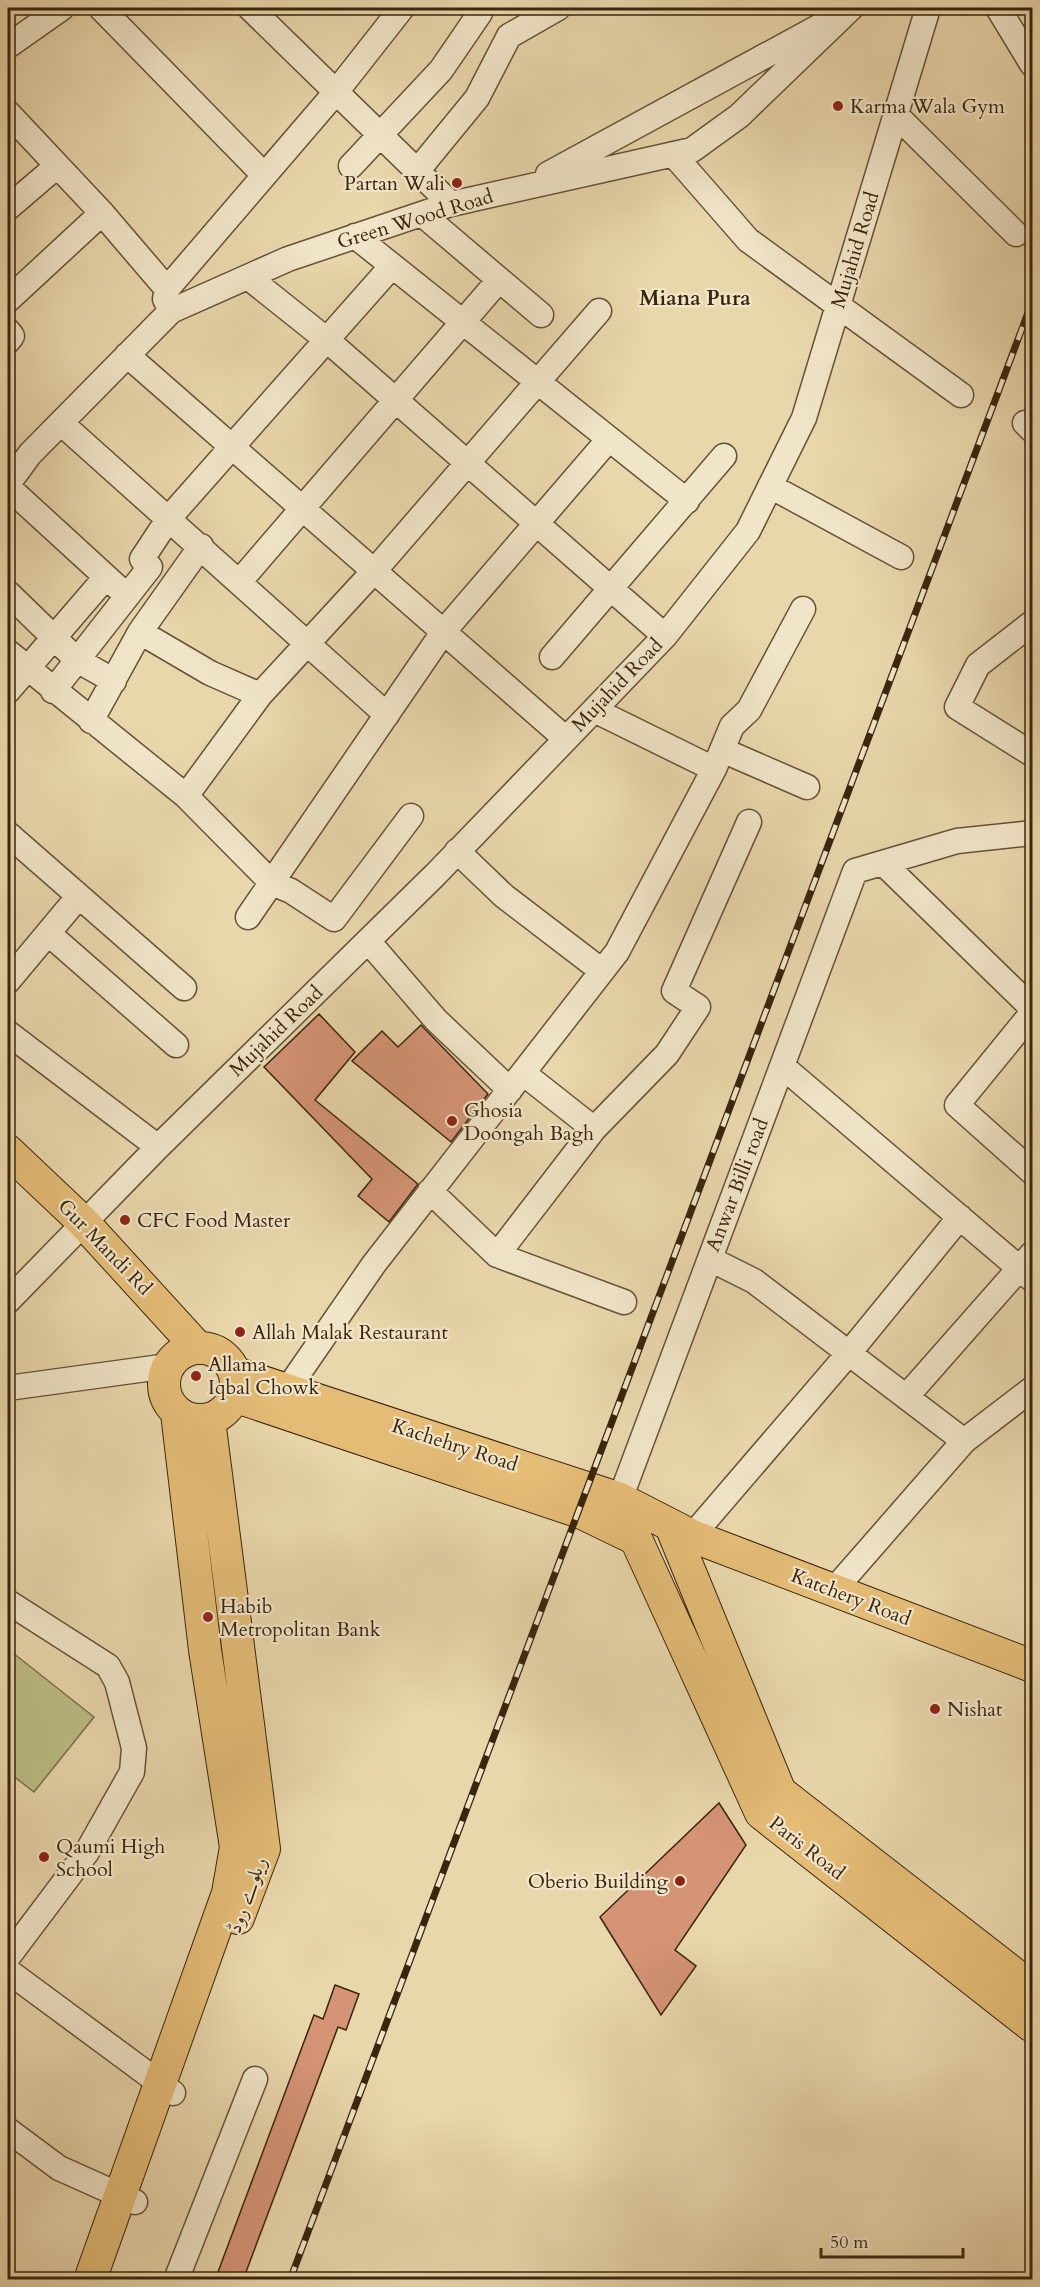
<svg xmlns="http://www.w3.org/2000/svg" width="1040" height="2287" viewBox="0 0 1040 2287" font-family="Cardo,Amiri,serif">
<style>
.green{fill:#bcbd85;stroke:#7a7149;stroke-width:1.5}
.building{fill:#d59476;stroke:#39250d;stroke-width:1.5}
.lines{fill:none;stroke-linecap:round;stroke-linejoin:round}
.minor-casing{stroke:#655235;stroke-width:27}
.major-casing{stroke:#39250d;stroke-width:34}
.minor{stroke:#f1e5c9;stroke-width:24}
.major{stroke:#e4bc76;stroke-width:32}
.rail-casing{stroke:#39250d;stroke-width:7}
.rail{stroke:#f1e5c9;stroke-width:4.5;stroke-dasharray:14;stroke-linecap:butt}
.poi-dot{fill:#8f2418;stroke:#f1e5c9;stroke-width:2}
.labels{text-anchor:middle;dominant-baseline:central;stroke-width:4.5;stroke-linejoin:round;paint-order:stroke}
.poi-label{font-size:20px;fill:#39250d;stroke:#f1e5c9;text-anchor:start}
.street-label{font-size:20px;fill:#39250d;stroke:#f1e5c9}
.neighbourhood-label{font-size:21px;font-weight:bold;fill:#39250d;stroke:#f1e5c9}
</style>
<rect width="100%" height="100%" fill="#e9d7ac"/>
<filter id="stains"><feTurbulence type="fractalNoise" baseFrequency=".00333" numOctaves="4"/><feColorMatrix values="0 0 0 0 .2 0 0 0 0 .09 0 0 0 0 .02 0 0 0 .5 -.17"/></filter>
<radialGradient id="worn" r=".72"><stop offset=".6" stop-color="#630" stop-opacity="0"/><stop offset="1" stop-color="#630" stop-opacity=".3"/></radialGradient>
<path class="green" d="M8,1649L94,1717L34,1792L8,1772Z"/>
<path class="building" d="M319,1014L355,1052L315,1100L418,1184L389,1222L358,1196L372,1179L264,1067Z
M421,1025L488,1094L451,1142L352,1061L382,1031L398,1047Z
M719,1803L746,1845L675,1950L696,1966L661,2015L600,1917Z
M335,1985L359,1994L346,2030L338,2027L243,2280H215L314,2015L323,2019Z"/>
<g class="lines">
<g class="minor-casing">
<path id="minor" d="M101,8L264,175
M250,8L451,204
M998,8L1032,64
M8,46L62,8
M8,113L102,213L167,289
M896,115L1016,234
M673,154L748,240L961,395
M351,166L441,70L480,13
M418,170L477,98L509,36L558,8
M548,174L820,26
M8,208L57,166
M422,214L541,315
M355,236L687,501
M248,277L327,340L665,636
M8,300L102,213
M171,311L165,299L167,289L336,92L402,8
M8,331L12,336L8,341
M127,355L566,739
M61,423L387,715
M1025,423L1032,430
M8,484L30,454L171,311L288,259L451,204L692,150L739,116L851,8
M770,486L901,557
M8,487L127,596
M240,581L499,280
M8,593L77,660L114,681
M1032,623L978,665L957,707L1032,754
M140,632L210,673L260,695
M8,652L186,796L272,883L291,891L334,919L411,816
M552,657L724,456
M8,691L106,577
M53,691L150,567L142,559L169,518L392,266
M91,721L140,632L201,546
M722,750L807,787
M714,769L732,726L749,710L803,609
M186,796L260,695L375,570L599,311
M8,834L184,988
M457,851L504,896L602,971
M883,863L1032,1008
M248,917L444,631L609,439
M49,934L176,1045
M368,941L436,1020L510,1090
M8,981L79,896
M1032,1013L957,1105L1032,1172
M8,1033L158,1147
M782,1066L1032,1279
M523,1073L594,1129
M430,1191L497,1255L624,1302
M497,1255L594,1129L667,1054L698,1007L674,991L749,822
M710,1259L754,1281L964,1441
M8,1301L158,1147L436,874L594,710L665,636L748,531L804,418L928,8
M8,1388L168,1366
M287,1390L374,1264L617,952L714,769L594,710
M906,1397L1032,1254
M620,1499L855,871L957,841L1032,833
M692,1536L849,1353L960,1217
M833,1591L964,1441L1032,1389
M8,1602L108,1666L117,1682L134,1748L132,1772L87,1852L8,1957
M8,1971L173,2093
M8,2130L59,2168L135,2202
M176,2280L255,2079"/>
</g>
<g class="major-casing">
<path id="major" d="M8,1151L83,1222L198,1348
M164 1384a36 36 0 1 1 72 0a36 36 0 1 1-72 0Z
M235,1373L620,1499L692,1536L1032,1666
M234,1396L580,1512L636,1539L761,1813L1032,2026
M209,1420L264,1849L238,1918
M671,1526L780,1792L1032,1988
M90,2280L228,1893L236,1847L205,1650L177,1413"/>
</g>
<use href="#minor" class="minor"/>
<use href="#major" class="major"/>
<g class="rail-casing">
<path id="rail" d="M290,2280L1032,302"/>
</g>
<use href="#rail" class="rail"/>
</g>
<g class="poi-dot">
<circle cx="838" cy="106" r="6"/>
<circle cx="457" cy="183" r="6"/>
<circle cx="452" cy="1121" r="6"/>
<circle cx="125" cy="1220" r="6"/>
<circle cx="240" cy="1332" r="6"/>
<circle cx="196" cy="1376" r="6"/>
<circle cx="208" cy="1617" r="6"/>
<circle cx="935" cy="1709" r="6"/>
<circle cx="44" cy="1857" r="6"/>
<circle cx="680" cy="1881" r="6"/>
</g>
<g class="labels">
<g class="poi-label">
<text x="850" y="106">Karma Wala Gym</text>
<text x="445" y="183" text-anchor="end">Partan Wali</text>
<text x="464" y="1110">Ghosia<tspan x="464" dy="23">Doongah Bagh</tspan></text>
<text x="137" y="1220">CFC Food Master</text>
<text x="252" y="1332">Allah Malak Restaurant</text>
<text x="208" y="1364">Allama<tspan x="208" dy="23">Iqbal Chowk</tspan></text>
<text x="220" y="1606">Habib<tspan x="220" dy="23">Metropolitan Bank</tspan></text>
<text x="947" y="1709">Nishat</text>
<text x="56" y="1846">Qaumi High<tspan x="56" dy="23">School</tspan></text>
<text x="668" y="1881" text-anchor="end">Oberio Building</text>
</g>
<g class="street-label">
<text transform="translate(415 219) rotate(-17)">Green Wood Road</text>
<text transform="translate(855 250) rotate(-73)">Mujahid Road</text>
<text transform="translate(617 685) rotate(-46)">Mujahid Road</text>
<text transform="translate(276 1031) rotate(-44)">Mujahid Road</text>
<text transform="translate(737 1185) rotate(-69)">Anwar Billi road</text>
<text transform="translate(105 1247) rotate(46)">Gur Mandi Rd</text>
<text transform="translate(455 1445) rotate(18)">Kachehry Road</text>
<text transform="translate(851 1597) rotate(21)">Katchery Road</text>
<text transform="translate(807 1848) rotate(38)">Paris Road</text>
<text transform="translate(247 1895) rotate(-70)">ریلوے روڈ</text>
</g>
<g class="neighbourhood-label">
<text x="695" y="298">Miana Pura</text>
</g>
</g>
<rect width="1040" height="2287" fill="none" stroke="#e9d7ac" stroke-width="30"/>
<rect x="9" y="9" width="1022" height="2269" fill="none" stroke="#39250d" stroke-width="3"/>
<rect x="15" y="15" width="1010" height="2257" fill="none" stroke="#39250d" stroke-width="1.5"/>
<path d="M821 2248v9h142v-9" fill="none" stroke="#39250d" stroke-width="3"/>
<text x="830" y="2248" font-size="18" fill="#39250d" stroke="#f1e5c9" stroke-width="4.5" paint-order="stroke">50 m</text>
<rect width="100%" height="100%" filter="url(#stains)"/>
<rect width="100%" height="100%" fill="url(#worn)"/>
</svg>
